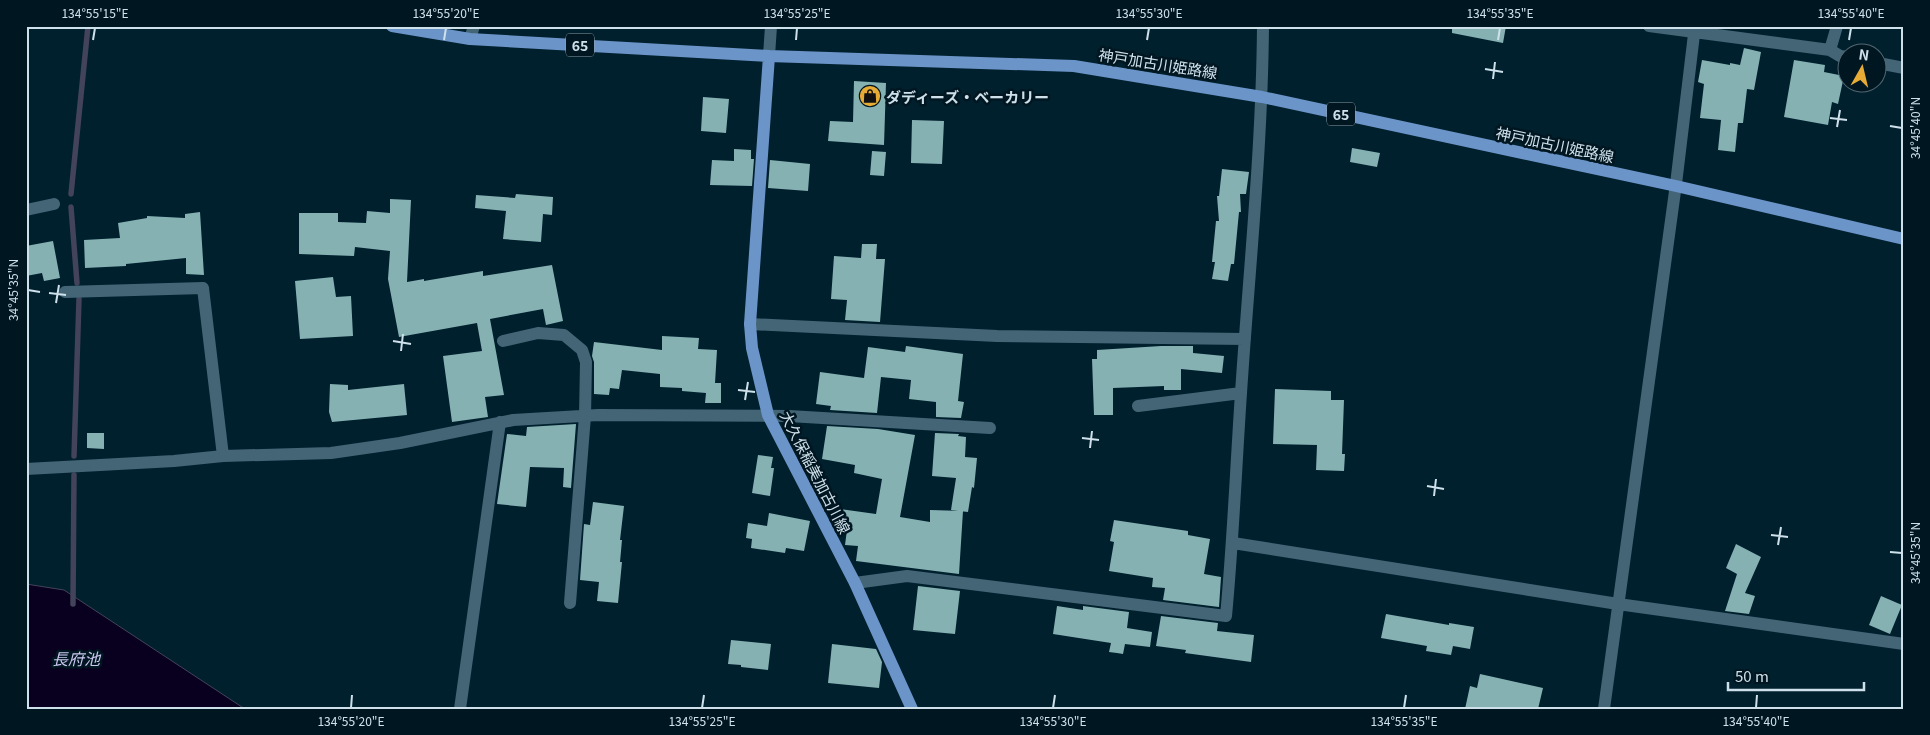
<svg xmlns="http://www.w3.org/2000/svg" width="1930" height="735" viewBox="0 0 1930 735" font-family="Georgia,'Noto Sans JP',serif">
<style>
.water{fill:#08001e;stroke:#43435b}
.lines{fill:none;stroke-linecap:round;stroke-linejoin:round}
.stream{stroke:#43435b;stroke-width:5.5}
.building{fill:#85b1b3}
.minor{stroke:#436576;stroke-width:12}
.major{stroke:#6b94c8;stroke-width:12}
.ticks{fill:none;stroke:#cee0ea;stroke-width:2}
.labels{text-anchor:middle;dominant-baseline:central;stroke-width:5;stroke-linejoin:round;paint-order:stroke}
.shield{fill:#001621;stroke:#90a3ae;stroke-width:1}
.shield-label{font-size:14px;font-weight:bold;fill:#cee0ea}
.street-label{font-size:15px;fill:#cee0ea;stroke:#001621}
.poi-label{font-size:15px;font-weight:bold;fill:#cee0ea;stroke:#001621;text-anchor:start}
.water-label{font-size:16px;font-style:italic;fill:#ccc7f0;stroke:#001621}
.neatline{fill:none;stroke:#cee0ea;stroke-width:2}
.ticks-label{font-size:12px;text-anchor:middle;fill:#cee0ea}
</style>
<rect width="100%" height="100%" fill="#00202e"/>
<path class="water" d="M26,584L64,590L245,709H26Z"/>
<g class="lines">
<path class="stream" d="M71,194L88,26
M71,207L77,283
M74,456L79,299
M73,604L74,475"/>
</g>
<path class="building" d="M1452,26H1506L1503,43L1452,33Z
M1744,48L1761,52L1754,90L1747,89L1743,123H1738L1735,152L1718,150L1721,120L1700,118L1704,84L1698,82L1702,60L1730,65V63L1740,65Z
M1794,60L1825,65L1824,72L1844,76L1838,104L1832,102L1828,125L1784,117Z
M854,81L886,83L884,145L828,141L830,121L853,122Z
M703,97L729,99L726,133L701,131Z
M912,120L944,121L942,164L911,163Z
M1352,148L1380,153L1377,167L1350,162Z
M734,149L751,150V159H754L752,186L710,185L712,160L734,161Z
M872,151L886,152L884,176L870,175Z
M770,160L810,164L808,191L768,188Z
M1222,169L1249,172L1246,194H1240L1241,212H1239L1234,264H1231L1228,281L1212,279L1215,262H1212L1216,221H1219L1217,196H1219Z
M516,194L553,197L552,215L543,214L541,242L503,239L506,211L475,208L476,195L515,198Z
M390,199L411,200L407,282L424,279V281L483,271V276L552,265L563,321L546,325L543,309L490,319L504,395L485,397L488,417L452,422L443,356L482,351L477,323L399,337L388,279L390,251L355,247L354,256L299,254V213H338V222L366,223L367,211L390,213Z
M200,212L204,275L186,274V258L126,264V266L85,268L84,240L120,238L118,223L147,218V216L185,218V214Z
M53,241L60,278L44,281L42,273L26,276V246Z
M862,244H877L876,259H885L880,322L845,320L847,300L831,299L834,256L861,258Z
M333,277L336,297L351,296L353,336L300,339L295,281Z
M662,336L699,338L698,349L717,350L715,383H721V403H705L706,393L682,391V388L660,387V374L622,370L619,389L610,388L609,395L594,394V362L592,356L594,342L662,350Z
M906,346L963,354L958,401L964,402L961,418L936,417V402L909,399L911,380L881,377L877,413L830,410L831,406L816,404L820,372L864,378L868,347L905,352Z
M1161,346H1193V353L1224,356L1222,373L1181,369V390H1164V386L1113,388V415H1094L1092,359H1097V350Z
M330,384L348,385V390L404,384L407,415L332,422L329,412Z
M1275,389L1331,391V400H1344L1342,454H1345L1344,471L1316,470L1317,445L1273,444Z
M576,424L571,488L563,487L564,468L530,467L526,507L497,504L507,434L526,436L527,427Z
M827,426L878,429L915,435L900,517L930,522V510L963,511L959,574L856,561L858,546L845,545L847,530L837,529L840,509L876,514L882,479L854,473L855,465L822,459Z
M87,433H104V449L87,448Z
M935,433L959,434L958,436L966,437L965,457L977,458L974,488L972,487L968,512L951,510L956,478L932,476Z
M758,455L773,457L771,468H774L770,496L752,493Z
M593,502L624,506L620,540H622L620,562H622L618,603L597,601L599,582L580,580L584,524L590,525Z
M769,513L810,521L804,551L786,548L785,553L751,548L752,539L746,538L748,523L767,526Z
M1114,520L1188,531V535L1210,539L1204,574L1221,577L1219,607L1163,600L1165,588L1152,587L1153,578L1109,571L1114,542L1110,541Z
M1736,544L1761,557L1745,593L1755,596L1749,614L1725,611L1737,574L1726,568Z
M918,586L960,591L955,634L913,630Z
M1881,596L1902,605L1890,634L1869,625Z
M1057,606L1083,610V606L1129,612L1127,628L1152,632L1150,647L1125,644L1123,654L1117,653L1109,652L1111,643L1053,634Z
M1386,614L1449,625V623L1474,627L1470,649L1453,646L1451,655L1426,651L1427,646L1381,638Z
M1161,616L1218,623L1217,631L1254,635L1251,662L1185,653L1186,650L1156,646Z
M731,640L771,644L768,670L741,667V665L728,664Z
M832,644L876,649L882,662L879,688L828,683Z
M1480,674L1543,688L1538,709H1465L1470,686L1477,688Z"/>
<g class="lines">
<path class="minor" d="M1649,26L1830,50L1840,56L1848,57
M470,39L474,26
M1830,50L1837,26
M769,56L771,26
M1878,63L1904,68
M26,210L54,204
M65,292L203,288L223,456
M750,324L997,336L1245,339
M503,341L538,333L564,335L582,350L586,362L585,416L570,603
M1138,406L1241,393
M26,469L174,461L223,456L331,453L400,443L513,420L598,415L789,416L990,428
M1233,543L1618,604L1904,644
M855,583L907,576L1226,616C1233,542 1236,467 1241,393C1249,271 1262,149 1263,26
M460,709L500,422
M1604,709L1676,184L1695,26"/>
<path class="major" d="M392,26L470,39L769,56L1074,66L1262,97L1676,186L1904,239
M769,56L750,324L752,348L768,415L855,583L912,709"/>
</g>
<path class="ticks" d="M93,40L95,28M444,40L446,28M796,40L797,28M1147,40L1149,28M1498,40L1500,28M1849,40L1851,28M1485,69L1503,72M1493,79L1495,62M1830,118L1847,120M1890,126L1902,128M1837,127L1840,110M28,290L40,292M49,293L66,295M56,303L59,285M393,341L411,344M401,351L403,334M738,390L755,392M745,400L748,382M1082,438L1099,440M1090,448L1092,431M1427,486L1444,489M1434,496L1436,479M1771,535L1788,537M1778,545L1781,527M1890,552L1902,553M351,708L352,695M702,708L704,695M1053,708L1055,695M1404,708L1406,695M1756,708L1757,695"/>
<defs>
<g id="shop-disc" transform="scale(1.125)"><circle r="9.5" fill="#e7ac36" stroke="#001621"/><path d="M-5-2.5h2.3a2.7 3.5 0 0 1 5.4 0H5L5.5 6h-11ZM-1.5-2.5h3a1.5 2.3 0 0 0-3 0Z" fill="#111"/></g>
</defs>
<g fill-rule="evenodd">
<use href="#shop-disc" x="870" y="96"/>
</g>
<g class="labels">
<g class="shield">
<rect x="566" y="33.5" width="28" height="23" rx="4"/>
<rect x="1327" y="102.5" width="28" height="23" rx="4"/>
</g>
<g class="shield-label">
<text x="580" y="45">65</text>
<text x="1341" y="114">65</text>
</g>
<g class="street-label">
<text transform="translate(1158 63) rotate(9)">神戸加古川姫路線</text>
<text transform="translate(1555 144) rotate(12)">神戸加古川姫路線</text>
<text transform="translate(816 472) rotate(63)">大久保稲美加古川線</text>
</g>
<g class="poi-label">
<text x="886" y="96">ダディーズ・ベーカリー</text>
</g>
<g class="water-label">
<text x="76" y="658">長府池</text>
</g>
</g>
<rect width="1930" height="735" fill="none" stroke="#001621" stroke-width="55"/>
<g transform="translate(1862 68) rotate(8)"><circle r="24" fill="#001621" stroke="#526771"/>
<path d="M0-4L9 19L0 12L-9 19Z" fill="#e7ac36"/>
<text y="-8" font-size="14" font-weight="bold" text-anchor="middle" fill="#cee0ea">N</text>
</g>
<path d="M1728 682v8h136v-8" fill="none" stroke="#cee0ea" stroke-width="2.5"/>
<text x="1735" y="682" font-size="15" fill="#cee0ea" stroke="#001621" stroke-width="4" paint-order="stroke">50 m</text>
<rect x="28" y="28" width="1874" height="680" class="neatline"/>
<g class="ticks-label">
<text x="95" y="18">134°55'15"E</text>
<text x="446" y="18">134°55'20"E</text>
<text x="797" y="18">134°55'25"E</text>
<text x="1149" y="18">134°55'30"E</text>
<text x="1500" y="18">134°55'35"E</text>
<text x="1851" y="18">134°55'40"E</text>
<text transform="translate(1916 128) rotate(-90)" y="4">34°45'40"N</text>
<text transform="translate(14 290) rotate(-90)" y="4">34°45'35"N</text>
<text transform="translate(1916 553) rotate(-90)" y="4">34°45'35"N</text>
<text x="351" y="726">134°55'20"E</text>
<text x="702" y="726">134°55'25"E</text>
<text x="1053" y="726">134°55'30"E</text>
<text x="1404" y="726">134°55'35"E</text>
<text x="1756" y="726">134°55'40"E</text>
</g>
</svg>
